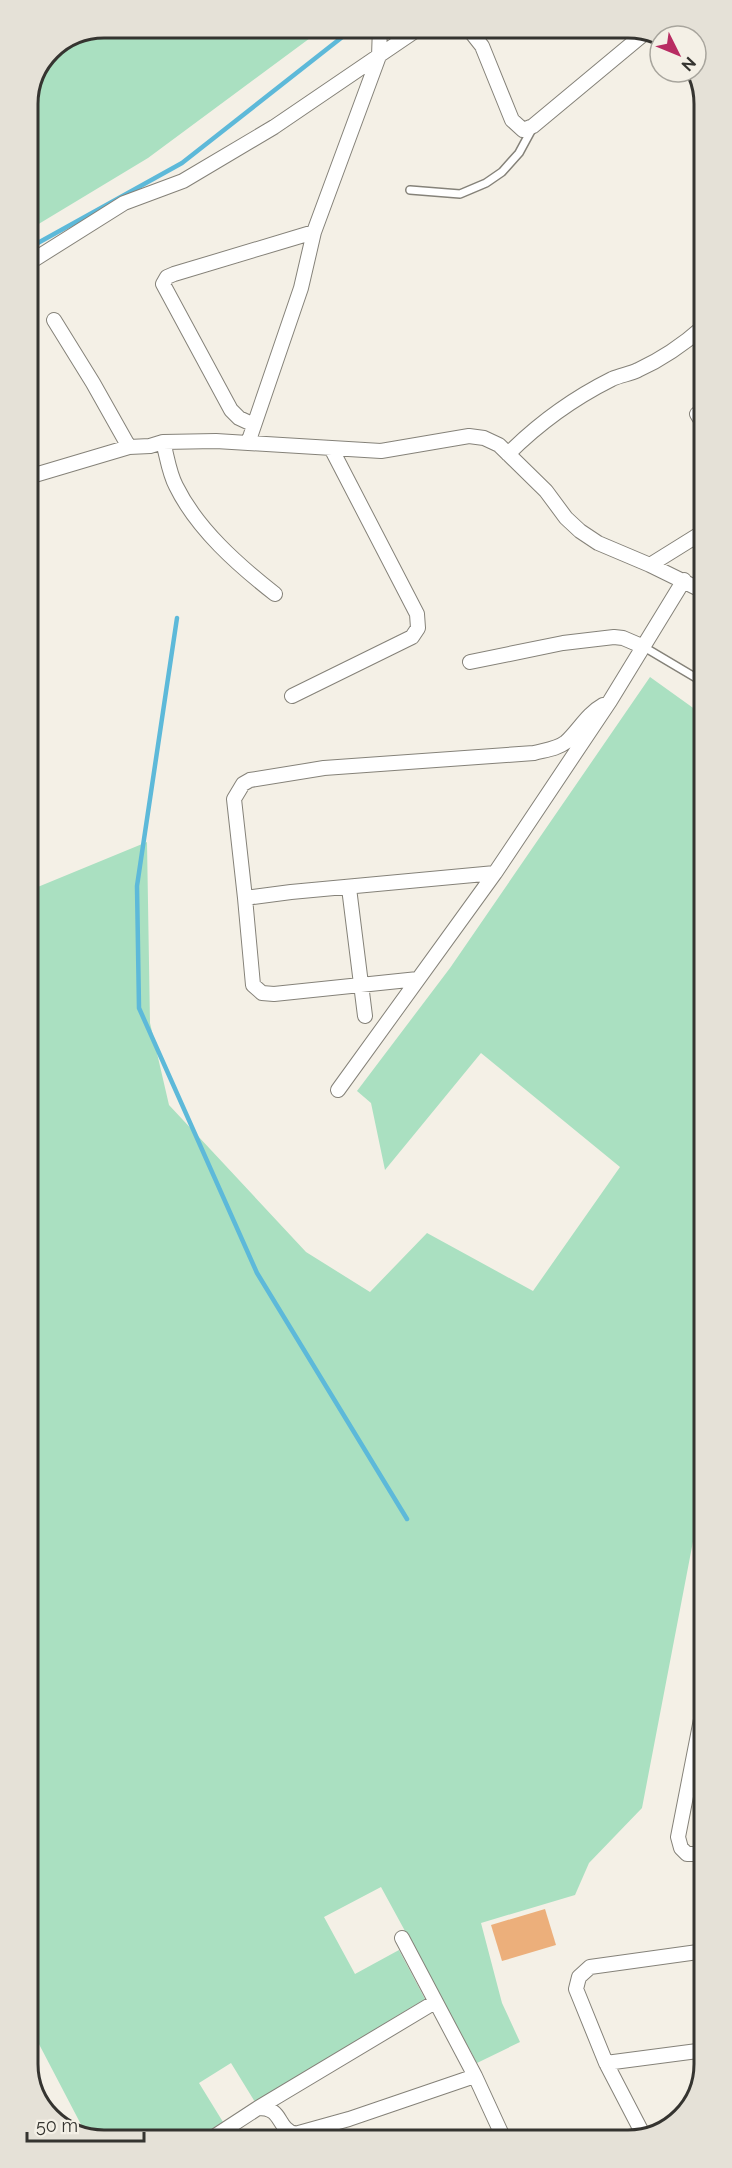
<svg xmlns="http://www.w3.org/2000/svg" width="732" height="2168" viewBox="0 0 732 2168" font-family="Raleway,sans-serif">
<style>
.green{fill:#aae0c1}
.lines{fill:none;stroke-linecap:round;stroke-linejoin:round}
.stream{stroke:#5db9d9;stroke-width:4.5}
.building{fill:#ecaf7b}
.service-casing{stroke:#858279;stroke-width:10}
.minor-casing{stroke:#858279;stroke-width:16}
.service{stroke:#fff;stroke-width:7}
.minor{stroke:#fff;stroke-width:14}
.rim{fill:none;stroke:#353430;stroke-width:3}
</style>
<rect width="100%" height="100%" fill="#f4f0e6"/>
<path class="green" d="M103,27H325L148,158L27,231V99L50,49Z
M650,677L703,715L704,1484L642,1808L589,1863L575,1895L481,1923L502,2003L520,2042L477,2063L381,1887L324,1917L355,1974L399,1950L425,1999L255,2102L231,2063L199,2083L223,2122L193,2140L98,2141L87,2136L29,2025L28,891L147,842L150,1023L169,1105L306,1252L370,1292L427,1233L533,1291L620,1167L481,1053L385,1170L371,1103L357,1091L450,968Z"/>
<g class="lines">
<path class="stream" d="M27,249L182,163L355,27
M177,618L137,886L139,1008L257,1273L407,1519"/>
</g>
<path class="building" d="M545,1909L556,1945L502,1961L491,1925Z"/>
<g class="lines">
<g class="service-casing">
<path id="service" d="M410,190L460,194L486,183L502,172L519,153L532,129
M644,647L703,682"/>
</g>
<g class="minor-casing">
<path id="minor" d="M467,27L482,46L512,120L523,130L533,126L646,32
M27,264L124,203L183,181L274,127L421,27
M54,320L93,383L129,447
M697,414L703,424
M254,425L239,418L231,410L163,284L167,277L174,274L314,232
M163,442C167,456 169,473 176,486C197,529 238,565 275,594
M248,443L301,288L314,232L379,56L380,27
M508,454C538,424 574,398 612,379C621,375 630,374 638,370C660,360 685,343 703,327
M28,477L129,447L150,446L163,442L216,441L381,451L469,436L484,438L499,445L546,491L566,518L580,531L598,543L650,565L703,532
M650,565L703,591
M470,662L563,643L614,637L623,638L644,647
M292,696L412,637L418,628L417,614L331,448
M349,888L365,1016
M245,898L234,799L243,784L250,780L324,768L534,753C545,750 557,749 566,742C579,730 587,714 603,705
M418,979L274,994L262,993L253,985L245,898L291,892L495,873
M338,1090L495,873L610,701L684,580
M705,1699L678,1837L681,1848L687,1854H705
M402,1938L475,2076L504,2139
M606,2063L705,2050
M258,2108C284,2108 275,2127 295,2134L349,2119L475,2076
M645,2138L606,2063L576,1989L579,1977L590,1967L705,1951
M209,2140L258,2108L435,2002"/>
</g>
<use href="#service" class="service"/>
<use href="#minor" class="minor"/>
</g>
<path d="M0 0H732V2168H0ZM104 38H628A66 66 0 0 1 694 104V2064A66 66 0 0 1 628 2130H104A66 66 0 0 1 38 2064V104A66 66 0 0 1 104 38Z" fill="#e5e1d7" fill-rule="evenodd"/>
<path class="rim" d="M104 38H628A66 66 0 0 1 694 104V2064A66 66 0 0 1 628 2130H104A66 66 0 0 1 38 2064V104A66 66 0 0 1 104 38Z"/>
<g transform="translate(678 54) rotate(133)"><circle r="28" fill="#f4f0e6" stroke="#a8a59d" stroke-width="1.5"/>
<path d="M0-4.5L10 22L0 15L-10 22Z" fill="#b82c62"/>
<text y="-9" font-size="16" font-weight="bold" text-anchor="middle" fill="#353430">N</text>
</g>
<path d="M27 2132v9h117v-9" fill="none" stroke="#353430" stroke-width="3"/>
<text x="36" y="2132" font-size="18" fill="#353430" stroke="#f4f0e6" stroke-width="4.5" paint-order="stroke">50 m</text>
</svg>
